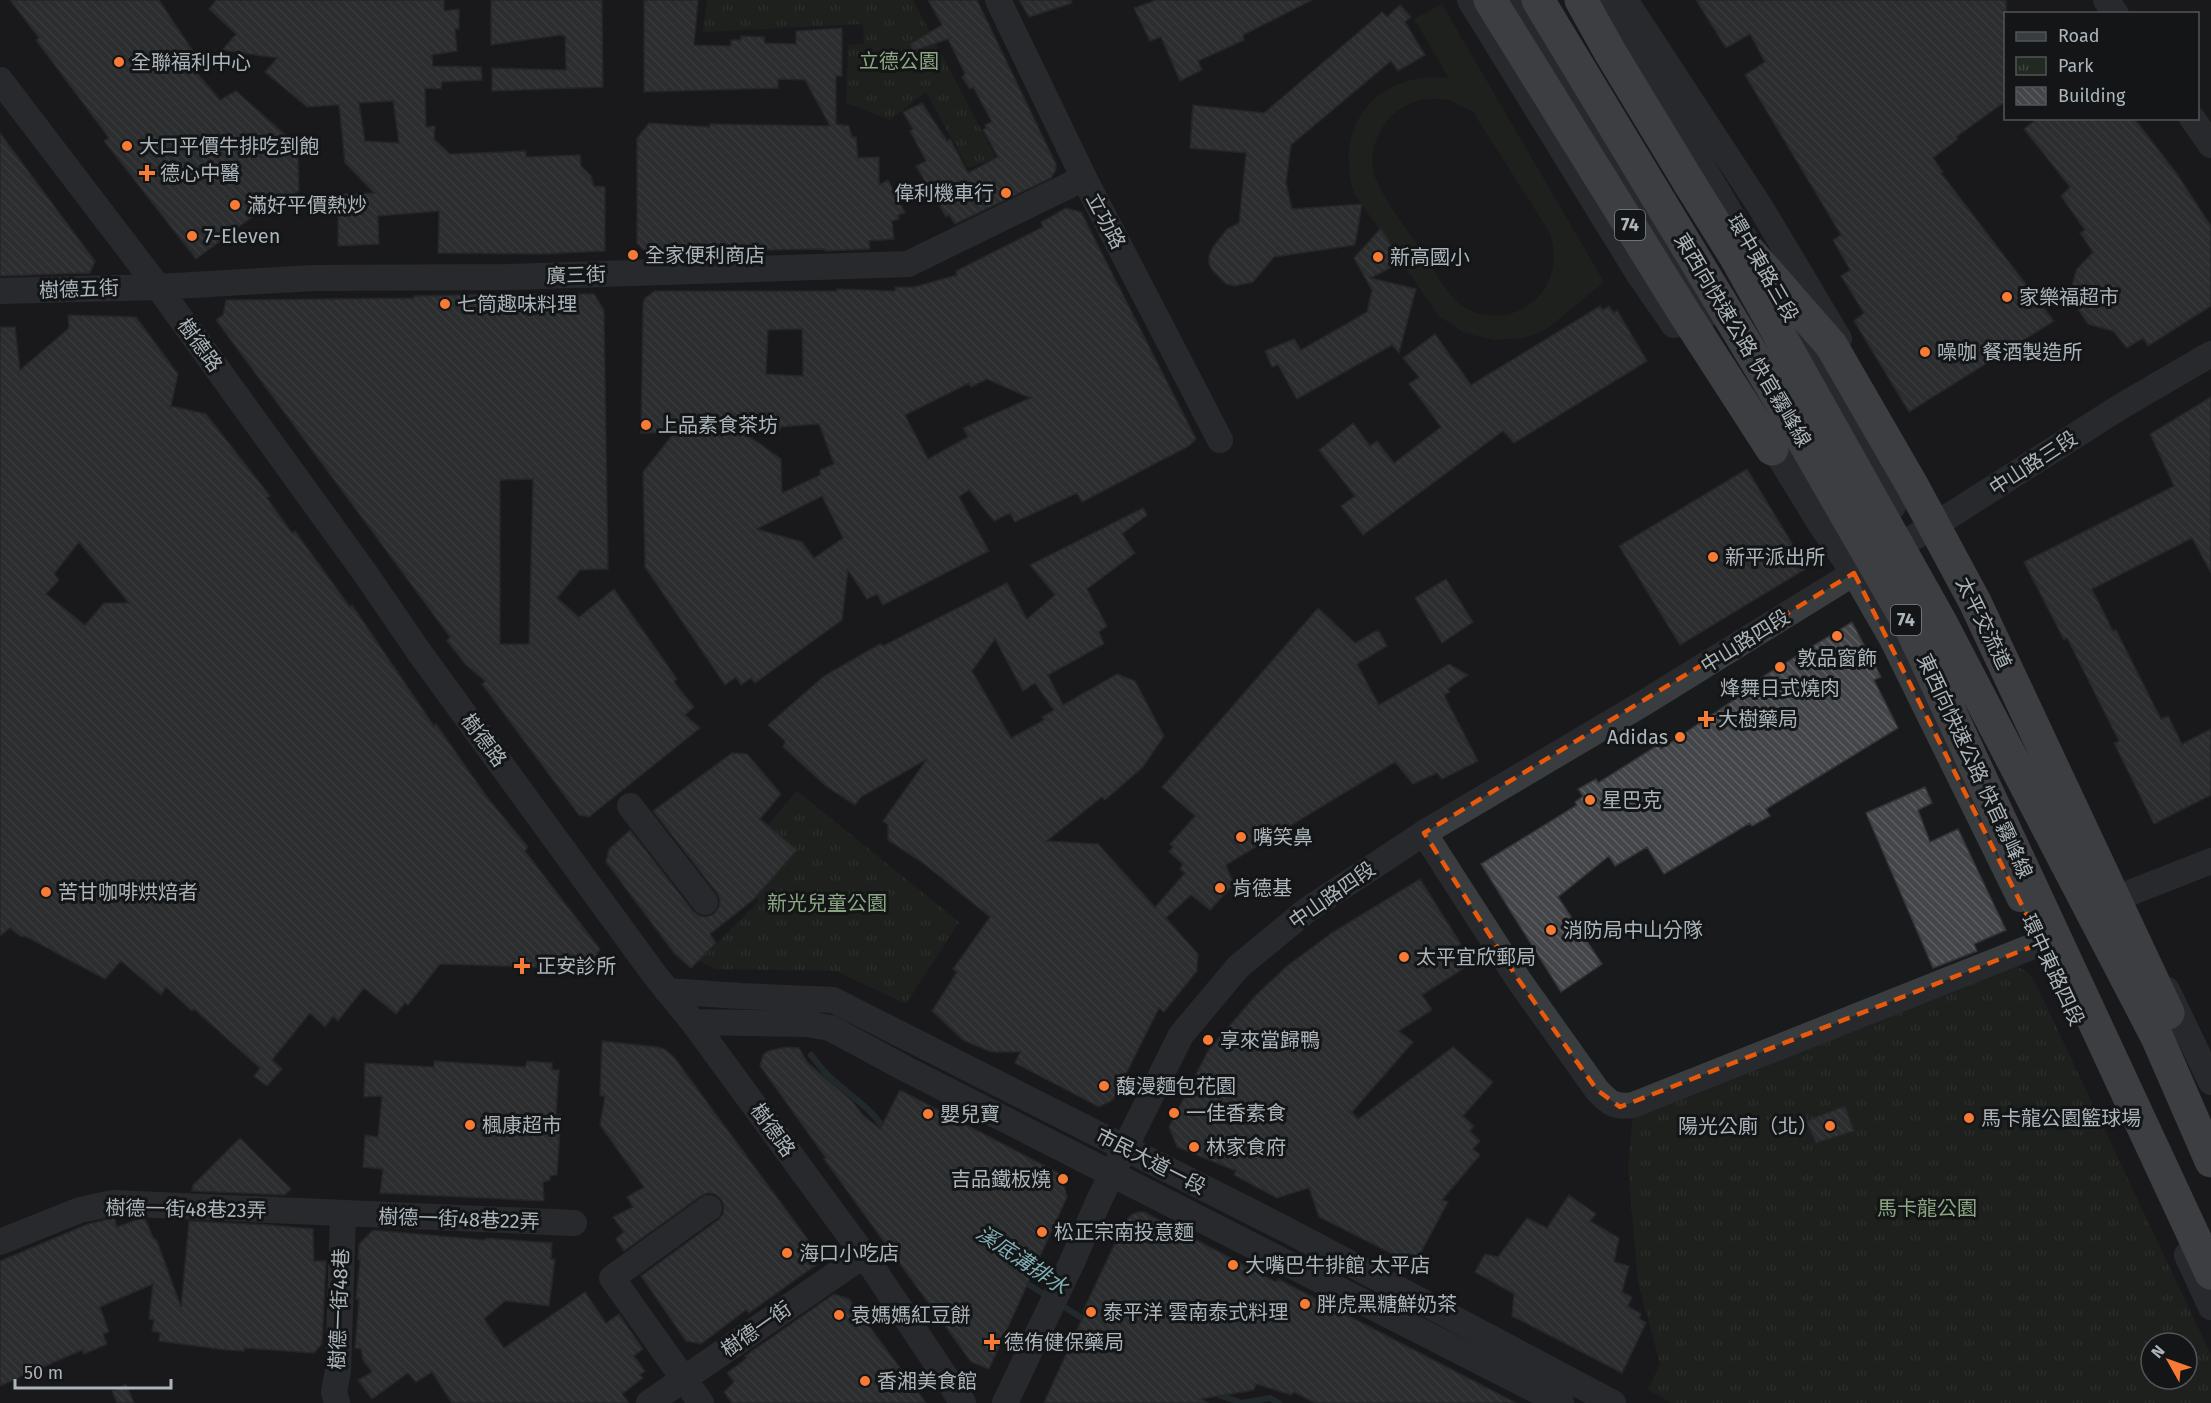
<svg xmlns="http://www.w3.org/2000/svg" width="2211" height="1403" viewBox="0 0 2211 1403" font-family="'Fira Sans','Noto Sans TC',sans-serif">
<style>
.grass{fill:#222920;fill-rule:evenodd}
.park{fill:url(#park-tufts);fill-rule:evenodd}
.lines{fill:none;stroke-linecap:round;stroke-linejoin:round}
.stream{stroke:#2e3d40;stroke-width:6}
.building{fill:url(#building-back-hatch);stroke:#333437;stroke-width:1.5;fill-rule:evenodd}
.minor{stroke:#3a3d40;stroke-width:26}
.highway{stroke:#666c71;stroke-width:33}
.highway-bridge{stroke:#666c71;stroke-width:33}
.marked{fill:none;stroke:#e8590c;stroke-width:4.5;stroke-dasharray:12 8;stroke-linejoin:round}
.poi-dot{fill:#f77a35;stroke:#141516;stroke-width:2}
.labels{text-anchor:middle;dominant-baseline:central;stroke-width:6;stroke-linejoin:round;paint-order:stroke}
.shield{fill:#141516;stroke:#7e858a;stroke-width:1.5}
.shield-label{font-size:18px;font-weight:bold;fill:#abb5bb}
.park-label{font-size:20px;fill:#8ba682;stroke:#141516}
.poi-label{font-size:20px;fill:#abb5bb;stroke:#141516;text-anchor:start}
.street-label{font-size:20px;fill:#abb5bb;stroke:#141516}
.water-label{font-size:21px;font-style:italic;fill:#82aeb6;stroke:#141516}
</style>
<defs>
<pattern id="park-tufts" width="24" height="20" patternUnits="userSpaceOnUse" patternTransform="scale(1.5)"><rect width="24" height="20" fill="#222920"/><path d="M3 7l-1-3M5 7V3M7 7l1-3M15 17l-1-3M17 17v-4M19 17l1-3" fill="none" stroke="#3f463e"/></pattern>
<pattern id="building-back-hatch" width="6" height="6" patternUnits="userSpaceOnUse" patternTransform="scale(1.5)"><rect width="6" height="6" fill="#434548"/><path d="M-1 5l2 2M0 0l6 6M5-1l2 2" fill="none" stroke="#5b5e60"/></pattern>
</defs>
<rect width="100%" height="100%" fill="#191a1b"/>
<path class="grass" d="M1442,4L1604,282L1548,328L1535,334L1522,338L1495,340L1464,333L1438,315L1354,193C1333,125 1378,70 1449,78L1414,19ZM1436,99L1449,100L1473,112L1550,233C1557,256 1555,279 1538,297C1521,316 1491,321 1467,309C1448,299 1433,267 1420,249C1406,228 1389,207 1378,184C1363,155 1380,117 1409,104C1417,100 1426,99 1436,99Z"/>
<path class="park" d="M707,0H913L996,158L968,168L926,92L890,120L846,103L848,45L864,44L863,24L703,32Z
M797,791L959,922L906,1004L836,971L715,969L699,961L759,901L726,873Z
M2011,966C2023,968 2029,971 2035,982L2211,1355V1403H1672L1648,1390L1660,1364L1638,1282L1628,1167L1633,1115ZM2151,1343H2187V1379H2151Z"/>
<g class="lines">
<path class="stream" d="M811,1055C817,1062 823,1071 830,1077C849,1095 872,1108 885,1131
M1023,1281L1050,1298
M1058,1303L1088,1322
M1214,1393L1242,1403L1270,1398L1279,1403"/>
</g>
<path class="building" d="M10,0H159L195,54L187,61L220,100L236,91L291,140L298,154L299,191L287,198L283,194L196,259L104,141L109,138L36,40L39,38Z
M216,0H444V11L459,9V29H455L457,51L432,55L433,66L481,67L482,80L442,82L441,89L425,88L426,127L435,126L434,139L450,154L526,151V157L580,155L581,166L591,176L594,186L605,187V251L545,254L438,253L439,211L378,216L379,244L338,246V194L374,193L345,163L339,105L307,107L265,72L277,58L222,50L236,34L209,9ZM393,101L399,143L365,141L359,103Z
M491,0H602L603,87L492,91V68L566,70L565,36L560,35L491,45Z
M644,0H698L694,45L731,46V40H741V36L764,37L765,43L796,44V31L842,28V76H836V124L849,126L852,137H856L858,158L879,157V185L888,180L905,213L898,215L899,219L892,221L894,239L869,241L870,249L825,251V249L715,251V252L647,254L637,243V138L649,123L710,127V124L830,126L805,80L778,79V88L644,92Z
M928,0H977L1056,164V170L1051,178L955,224L949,215L946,217L916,166L926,161L910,131L913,129L903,112L922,103L947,141L950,139L968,173L998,157L983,130L986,128L985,125L992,122L973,87L970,89L962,77L965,74L948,39L913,51L910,44L942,25Z
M1019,0H1071L1072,3L1029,17Z
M1156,0H1312L1243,35L1244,40L1198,61L1202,70L1180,81L1161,37L1150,41L1134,8Z
M1696,0H2006V101L1956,137L1958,139L1933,158L1943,172L1941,173L2054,321L1909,412L1854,321L1864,313L1841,276L1850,270L1833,240L1841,235L1745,75L1765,62L1750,34L1726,48Z
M1400,5L1411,17L1405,22L1425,55L1398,71L1391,61L1291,145L1286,183L1292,209L1362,204L1355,245L1274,257L1253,282L1235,286L1226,284L1213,271L1209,264V256L1213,247L1227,229L1239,223L1246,153L1190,148L1193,105L1264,113L1382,12L1387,17Z
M2038,118H2134L2177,174L2211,226V306L2148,346L2143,338L2127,348L2113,331L2088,324L2077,308L2072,287L2076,270L2093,252L2080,233L2085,230L2061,196L2070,187L2024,129Z
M0,133L95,261L90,273L0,276Z
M1066,208L1081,212L1196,439L1189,446L1082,502L1077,493L1015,522L1010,513L994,521L969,490L959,497L989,551L883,605L877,594L867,599L848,570L842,620L755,683L751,678L741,685L736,677L725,685L645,567L643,472L674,433H641L643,304L645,298L655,291H837V289L895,291V287H914L957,275L956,271L1043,227L1041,222ZM802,329L803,376L766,374L768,330ZM987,379L1030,398L963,428L968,437L928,459L905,415L969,383L971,387ZM819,424L834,464L820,470V475L782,493L781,459L742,431L780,430V427ZM822,496L843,538L814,558L802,542L757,529Z
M1381,228L1401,262L1371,278L1416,289L1399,353L1392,345L1297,399L1278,365L1272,367L1265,351L1294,339L1301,350L1367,312L1372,290L1354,258Z
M500,294H594L604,310L608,569L580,570L557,598L579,617L614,589L677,679L674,682L694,707L685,715L700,728L589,817L579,815L482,684L485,681L466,665L447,641L450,637L216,320L223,315L226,300L414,298V296ZM533,479L529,644H500V480Z
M1600,306L1603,310L1609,306L1614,313L1617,310L1647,361L1514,443L1503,431L1363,535L1341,506L1355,496L1319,450L1353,423L1370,446L1377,441L1394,463L1441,427L1409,384L1419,377L1403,358L1435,334L1471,385Z
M68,315L136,317L178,374L171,406L206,414L270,496L267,498L292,533L295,531L350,607L352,605L434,726L436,724L487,797L528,847L525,851L600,949L589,969L440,964L408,1005L405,1003L396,1014L364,988L338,1021L333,1016L325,1027L310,1013L272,1060L282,1069L267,1086L254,1076L260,1068L194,1009L192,1011L166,987L161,995L121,961L105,979L25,936L21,937L10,928L0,936V327H15L20,370L69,328ZM79,542L129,603H104L85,625L46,594L59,580L54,574Z
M2211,397V573L2192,538L2092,589L2113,631L2116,630L2161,719L2168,716L2182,744L2211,729V795L2154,824L2114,743L2119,741L2067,638L2064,640L2024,562L2174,486L2150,434Z
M1747,469L1807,568L1680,645L1619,546Z
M1143,508L1147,515L1122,534L1135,553L1087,589L1107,626L1099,632L1104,644L1048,675L1063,705L1117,674L1135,681L1164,736L1143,767L1105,800L1102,797L1047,841L1098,844L1155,907L1185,873L1180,869L1183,864L1169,852L1173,847L1170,844L1195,816L1162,787L1318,608L1355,643L1378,630L1387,646L1357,664L1379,705L1449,664L1468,675L1448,689L1450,692L1444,695L1478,761L1442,779L1437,773L1413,784L1395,762L1226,865L1234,884L1210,910L1191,895L1166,918L1198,954L1197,971L1164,1012L1159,1008L1113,1100L1099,1107L1015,1063L1020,1052H991L963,1040L932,1011L957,972L953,969L990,917L923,863L888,840V825L883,821L927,759L861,797L855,805L827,787L783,747L785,741L768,725L824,676L880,644L883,646L1007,583L1027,619L1055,595L1030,565ZM995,639L1023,691L1035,683L1054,710L1042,717L1044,720L1011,738L972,671Z
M1446,579L1473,622L1442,643L1415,598Z
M1852,622L1881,677L1874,680L1898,728L1766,809L1770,816L1752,826L1750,823L1664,874L1647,847L1615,866L1609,856L1558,897L1602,964L1561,992L1481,864L1577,805L1575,802L1583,796L1578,789L1596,779L1598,783L1658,745L1661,749L1738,697L1736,693Z
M732,753L747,754L781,794L760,819L797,850L753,900L710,934L716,943L691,968L674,953L606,862L609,849L630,830L693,911L700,916L706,917L714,914L719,907L720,900L717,893L653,811Z
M1925,787L1932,803L1918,810L1930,842L1958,829L2006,930L1974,944L1977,951L1933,968L1866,813Z
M1420,879L1461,944L1451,950L1464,968L1422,995L1432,1010L1399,1031L1413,1042L1352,1112L1358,1119L1453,1047L1493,1082L1463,1116L1474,1126L1470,1131L1480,1141L1473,1149L1480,1155L1442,1200L1448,1202L1414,1265L1319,1217L1309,1188L1277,1198L1234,1175L1236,1171L1177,1147L1169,1127L1208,1051L1255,996L1287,966L1333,932Z
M602,1041L657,1047L664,1049L674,1057L817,1252L816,1265L749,1313L746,1310L701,1344L686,1341L641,1276L718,1220L723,1214L724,1206L721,1199L715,1194L707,1193L701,1196L624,1251L616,1239L624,1232L613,1217L633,1207L627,1197L644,1187L600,1125L605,1096H600Z
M786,1047L799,1048L807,1062L852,1101L863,1115L880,1129L900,1090L1062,1175L1067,1197L989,1369L971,1362L824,1159L826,1158L760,1066L763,1055L768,1051Z
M434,1061L525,1067L527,1061L552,1063V1070H559L556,1115H561L557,1175L550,1176V1180L543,1182L544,1201L380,1193L383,1169L363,1167L365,1135L378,1137L382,1096L364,1097L365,1063L434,1067Z
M1845,1106L1854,1131L1816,1143L1806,1121Z
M240,1138L291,1189L285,1195L192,1191L193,1185Z
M1569,1195L1596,1214L1590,1221L1619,1238L1614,1262L1629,1266L1622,1292L1632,1297L1628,1306L1641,1314L1639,1318L1646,1323L1622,1373L1512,1316L1514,1294L1475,1272L1485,1254L1498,1257L1527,1218L1547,1228Z
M1137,1212H1144L1276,1282L1278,1279L1516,1403H1315L1294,1392L1291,1395L1256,1384L1254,1390L1201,1399L1208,1403H1044L1085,1312L1083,1311L1125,1222L1131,1215Z
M114,1218L117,1227L138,1219H145L153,1237L157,1241L181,1307L189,1221L269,1225L313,1229L314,1261H326L322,1344L314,1353L244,1348V1351L227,1350L159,1341L160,1333L152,1331L154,1320L149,1319L153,1284L100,1307L109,1332L103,1334L107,1344L84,1354L82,1350L0,1386V1261L88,1224Z
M373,1230L485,1240V1238L552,1243L551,1259H555L549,1306L505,1301L484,1319L504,1348L585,1292L606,1323L619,1314L643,1349L634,1356L645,1371L640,1375L643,1378L622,1394L629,1403H452L432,1372L416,1382L408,1373L372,1399L358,1380L372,1372L363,1360L361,1349L355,1348L359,1299H356L360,1260H358L359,1244Z
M834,1294L849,1299L926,1403H732L724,1392L734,1382L727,1373L747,1358L745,1356Z
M126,1384L134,1403H117L112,1391Z"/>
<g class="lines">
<path class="minor" d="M998,0L1084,178L1220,440
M1470,0L1638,273L1674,325
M1512,0L1671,256L1704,317
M1605,0L1760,264
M1625,0L1761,208L1839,339
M2106,0L2116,14
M0,80L158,287L365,573L419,652L654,974L693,1022L864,1255L963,1403
M2192,118L2211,145
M0,291L158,287L313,278L510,277L908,264L1084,178
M1789,313L1829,380L1893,506
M1764,432L1821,525L1854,573L1892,639L2020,899
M630,806L705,902
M1424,833L1518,979L1597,1090C1609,1103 1615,1108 1633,1105L2041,943
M2122,896L2211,861
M2167,990L2211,1082
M667,991L740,996L833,1000L1287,1230L1613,1403
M693,1022L807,1024L830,1028L906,1069L1561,1403
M0,1242L80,1210L113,1203L574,1223
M2187,1255L2211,1307
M337,1403L334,1392L338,1371L343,1214
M649,1403L864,1255
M701,1403L612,1278L709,1208
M1005,1403L1072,1262L1100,1198L1181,1035L1238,967L1307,910L1424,833L1642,704L1854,573L1943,520L2120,407L2211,354"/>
<path class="highway" d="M1490,0L1683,311L1772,449
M1581,0L1610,52L1690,184"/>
<path class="highway-bridge" d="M1538,0L1781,402L1910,626L2211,1273
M1690,184L1735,256L1939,619L2157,1037L2211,1161
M1747,249L1831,345L1912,485L1975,602L2168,1013"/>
</g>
<path d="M0 0H2211V1403H0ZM1854,573L2041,943L1620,1107L1597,1090L1518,979L1424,833Z" fill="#191a1b" fill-opacity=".55" fill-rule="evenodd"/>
<path class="marked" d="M1854,573L2041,943L1620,1107L1597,1090L1518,979L1424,833Z"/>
<g class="poi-dot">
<circle cx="119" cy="62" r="6"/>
<circle cx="127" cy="146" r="6"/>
<path d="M144 164h6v6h6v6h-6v6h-6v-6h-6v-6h6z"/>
<circle cx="1006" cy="193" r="6"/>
<circle cx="235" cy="205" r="6"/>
<circle cx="192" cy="236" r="6"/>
<circle cx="633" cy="255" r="6"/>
<circle cx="1378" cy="257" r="6"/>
<circle cx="2007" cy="297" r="6"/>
<circle cx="445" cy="304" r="6"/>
<circle cx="1925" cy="352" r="6"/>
<circle cx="646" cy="425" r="6"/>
<circle cx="1713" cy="557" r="6"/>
<circle cx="1837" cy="636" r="6"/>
<circle cx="1780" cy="667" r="6"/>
<path d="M1703 710h6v6h6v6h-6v6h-6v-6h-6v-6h6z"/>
<circle cx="1680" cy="737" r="6"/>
<circle cx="1590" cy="800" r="6"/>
<circle cx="1241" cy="837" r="6"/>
<circle cx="1220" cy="888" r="6"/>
<circle cx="46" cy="892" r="6"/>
<circle cx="1551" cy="930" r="6"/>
<circle cx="1404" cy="957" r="6"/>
<path d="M519 957h6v6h6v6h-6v6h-6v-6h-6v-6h6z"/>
<circle cx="1208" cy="1040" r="6"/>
<circle cx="1104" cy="1086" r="6"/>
<circle cx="1174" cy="1113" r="6"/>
<circle cx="928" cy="1114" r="6"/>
<circle cx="1969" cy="1118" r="6"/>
<circle cx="470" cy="1125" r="6"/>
<circle cx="1830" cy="1126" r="6"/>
<circle cx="1194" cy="1147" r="6"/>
<circle cx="1063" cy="1179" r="6"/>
<circle cx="1042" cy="1232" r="6"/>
<circle cx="787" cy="1253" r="6"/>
<circle cx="1233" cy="1265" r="6"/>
<circle cx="1305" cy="1304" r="6"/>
<circle cx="1091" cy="1312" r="6"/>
<circle cx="839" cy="1315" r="6"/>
<path d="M989 1333h6v6h6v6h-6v6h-6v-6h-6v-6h6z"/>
<circle cx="865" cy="1381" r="6"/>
</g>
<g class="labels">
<g class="shield">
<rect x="1615" y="210" width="30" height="30" rx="4.5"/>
<rect x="1891" y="605" width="30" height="30" rx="4.5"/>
</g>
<g class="shield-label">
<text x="1630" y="225">74</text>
<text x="1906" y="620">74</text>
</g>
<g class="park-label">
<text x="899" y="61">立德公園</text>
<text x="827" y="903">新光兒童公園</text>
<text x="1927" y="1208">馬卡龍公園</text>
</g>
<g class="poi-label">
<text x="131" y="62">全聯福利中心</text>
<text x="139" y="146">大口平價牛排吃到飽</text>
<text x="160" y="173">德心中醫</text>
<text x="994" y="193" text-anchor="end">偉利機車行</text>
<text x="247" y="205">滿好平價熱炒</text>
<text x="204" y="236">7-Eleven</text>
<text x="645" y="255">全家便利商店</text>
<text x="1390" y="257">新高國小</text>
<text x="2019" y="297">家樂福超市</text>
<text x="457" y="304">七筒趣味料理</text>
<text x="1937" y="352">噪咖 餐酒製造所</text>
<text x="658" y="425">上品素食茶坊</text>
<text x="1725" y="557">新平派出所</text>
<text x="1837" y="658" text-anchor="middle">敦品窗飾</text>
<text x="1780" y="688" text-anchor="middle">烽舞日式燒肉</text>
<text x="1718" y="719">大樹藥局</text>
<text x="1668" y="737" text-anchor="end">Adidas</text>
<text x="1602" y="800">星巴克</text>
<text x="1253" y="837">嘴笑鼻</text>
<text x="1232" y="888">肯德基</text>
<text x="58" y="892">苦甘咖啡烘焙者</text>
<text x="1563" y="930">消防局中山分隊</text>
<text x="1416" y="957">太平宜欣郵局</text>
<text x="536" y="966">正安診所</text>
<text x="1220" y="1040">享來當歸鴨</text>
<text x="1116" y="1086">馥漫麵包花園</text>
<text x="1186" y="1113">一佳香素食</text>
<text x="940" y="1114">嬰兒寶</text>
<text x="1981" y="1118">馬卡龍公園籃球場</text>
<text x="482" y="1125">楓康超市</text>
<text x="1818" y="1126" text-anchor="end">陽光公廁（北）</text>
<text x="1206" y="1147">林家食府</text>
<text x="1051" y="1179" text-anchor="end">吉品鐵板燒</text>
<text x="1054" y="1232">松正宗南投意麵</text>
<text x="799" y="1253">海口小吃店</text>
<text x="1245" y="1265">大嘴巴牛排館 太平店</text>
<text x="1317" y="1304">胖虎黑糖鮮奶茶</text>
<text x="1103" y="1312">泰平洋 雲南泰式料理</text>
<text x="851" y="1315">袁媽媽紅豆餅</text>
<text x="1004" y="1342">德侑健保藥局</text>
<text x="877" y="1381">香湘美食館</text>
</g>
<g class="street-label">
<text transform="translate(1106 221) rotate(62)">立功路</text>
<text transform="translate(1763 268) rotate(60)">環中東路三段</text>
<text transform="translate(576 275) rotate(-2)">廣三街</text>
<text transform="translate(79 289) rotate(-2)">樹德五街</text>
<text transform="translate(1743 340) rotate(59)">東西向快速公路 快官霧峰線</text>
<text transform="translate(200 345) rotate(54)">樹德路</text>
<text transform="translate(2033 463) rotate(-33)">中山路三段</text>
<text transform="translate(1984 623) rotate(64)">太平交流道</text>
<text transform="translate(1745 641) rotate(-32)">中山路四段</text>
<text transform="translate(484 740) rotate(53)">樹德路</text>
<text transform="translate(1975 766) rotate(65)">東西向快速公路 快官霧峰線</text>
<text transform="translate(1332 895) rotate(-35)">中山路四段</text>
<text transform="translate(2053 970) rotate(65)">環中東路四段</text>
<text transform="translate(773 1130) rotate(54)">樹德路</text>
<text transform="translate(1151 1161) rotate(27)">市民大道一段</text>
<text transform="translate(186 1209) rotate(1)">樹德一街48巷23弄</text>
<text transform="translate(459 1219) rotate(2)">樹德一街48巷22弄</text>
<text transform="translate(339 1309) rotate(-88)">樹德一街48巷</text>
<text transform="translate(756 1329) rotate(-35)">樹德一街</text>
</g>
<g class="water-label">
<text transform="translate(1022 1260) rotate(34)">溪底溝排水</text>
</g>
</g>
<rect x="2004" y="12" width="195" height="108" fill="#141516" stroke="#505558" stroke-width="1.5"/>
<rect x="2016" y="32" width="30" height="9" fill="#3a3d40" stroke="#505558" stroke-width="1.5"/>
<text x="2058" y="42" font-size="18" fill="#abb5bb">Road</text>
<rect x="2016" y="57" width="30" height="18" fill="url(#park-tufts)" stroke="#505558" stroke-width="1.5"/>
<text x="2058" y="72" font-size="18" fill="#abb5bb">Park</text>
<rect x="2016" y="87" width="30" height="18" fill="url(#building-back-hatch)" stroke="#505558" stroke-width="1.5"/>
<text x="2058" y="102" font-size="18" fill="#abb5bb">Building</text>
<g transform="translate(2169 1361) rotate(310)"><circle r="28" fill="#141516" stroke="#505558" stroke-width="1.5"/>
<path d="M0-4.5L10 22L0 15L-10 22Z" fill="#f77a35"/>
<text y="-9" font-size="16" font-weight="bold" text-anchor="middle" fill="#abb5bb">N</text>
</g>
<path d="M15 1379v9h156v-9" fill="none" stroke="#abb5bb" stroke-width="3"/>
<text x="24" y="1379" font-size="18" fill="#abb5bb" stroke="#141516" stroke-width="4.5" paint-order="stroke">50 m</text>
</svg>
